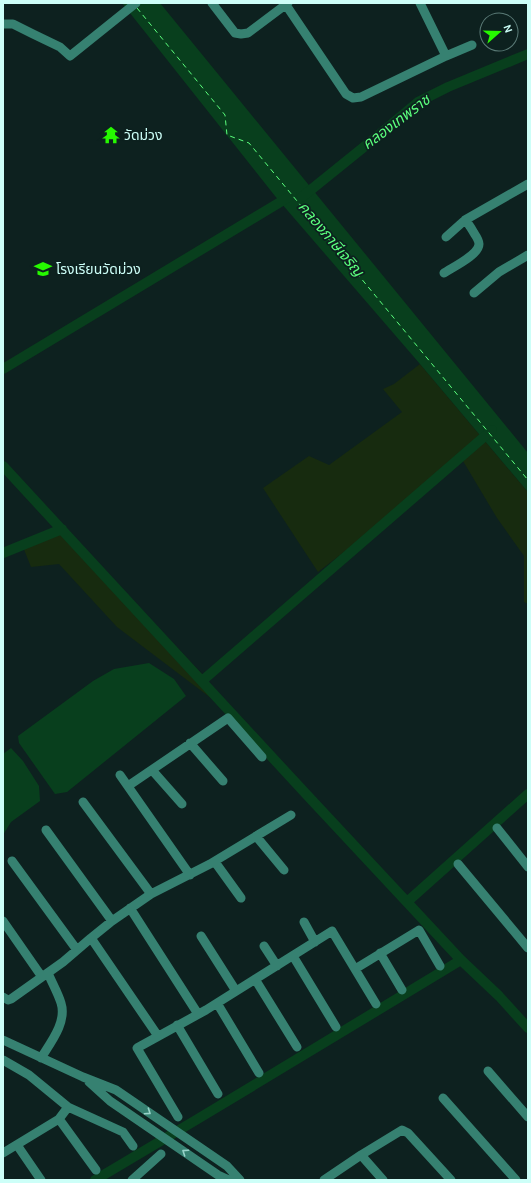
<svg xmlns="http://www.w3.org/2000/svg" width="531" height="1183" viewBox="0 0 531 1183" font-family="Karla,'Noto Sans Thai',sans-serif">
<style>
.green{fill:#172b0f}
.water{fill:#083f1d}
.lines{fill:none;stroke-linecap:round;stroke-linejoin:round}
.canal{stroke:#083f1d;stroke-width:10}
.ferry{stroke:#5bff7d;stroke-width:1;stroke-dasharray:5 4;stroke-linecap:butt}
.minor{stroke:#368171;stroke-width:9}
.oneway{stroke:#98d3c9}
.labels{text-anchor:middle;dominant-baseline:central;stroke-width:3.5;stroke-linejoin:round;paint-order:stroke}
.poi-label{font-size:14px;fill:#cdfff8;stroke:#0d211f;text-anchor:start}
.water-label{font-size:15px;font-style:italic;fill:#5bff7d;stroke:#0d211f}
</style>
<rect width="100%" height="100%" fill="#0d211f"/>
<path class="green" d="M420,364L528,492V604L524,602V556L497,518L463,461L318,572L263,488L309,456L329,465L402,412L383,389L394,384Z
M62,526L203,675L216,702L117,627L59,564L31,567L21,542Z"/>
<path class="water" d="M122,3H160L528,453V492L420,364L275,196Z
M149,663L174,679L186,696L67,792L55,794L19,743L18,736L93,681L114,669Z
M11,748L23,761L39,786L40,801L11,822L3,835V754Z"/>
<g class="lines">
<path class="canal" d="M302,197L380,134L418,102L448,87L528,54
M3,369L292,195
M3,466L307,795L461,960L499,996L528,1028
M3,553L62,529
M202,681L492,430
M407,902L528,794
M95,1180L201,1117L461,960"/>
<path class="ferry" d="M137,8L225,115L227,135L249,143L528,480"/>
<path class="minor" d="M212,3L235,33L241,34L248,33L288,3
M286,5L346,94L353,98L361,97L446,56L420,3
M3,24H13L33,34L60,47L70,56L136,3
M446,56L472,45
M446,237L465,220
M444,273C453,267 479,255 479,244C479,240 476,236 474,233C471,228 469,224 465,220L528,184
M474,293L499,272L528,255
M190,743L223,781
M152,770L182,804
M120,775L190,875
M128,786L228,718L262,757
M83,802L151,894
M497,828L528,867
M46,830L112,921
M256,836L284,870
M12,861L77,950
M215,862L241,898
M458,864L528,948
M130,908L198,1014
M3,921L42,977
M304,922L315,942
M201,936L236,991
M91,938L158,1036
M264,946L277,966
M380,953L402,990
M293,956L336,1027
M355,969L419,930L440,966
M255,979L297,1047
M3,997L8,1000L11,999L63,962L91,938L112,921L151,894L210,864L291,815
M217,1003L259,1073
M177,1025L218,1094
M3,1040L83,1077L116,1090L227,1166L240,1180
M41,1058C51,1042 67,1022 61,1003C58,993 52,983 48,973
M3,1060L29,1075L68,1107L123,1132L133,1146
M488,1071L528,1117
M89,1082L110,1101L218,1175L229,1180
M443,1098L516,1180
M178,1117L137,1048L206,1010L332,931L376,1004
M59,1119L96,1170
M17,1145L41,1180
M3,1153L59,1119L68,1107
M361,1155L383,1180
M132,1180L161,1154
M324,1180L361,1155L402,1130L408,1133L451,1180"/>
</g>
<defs><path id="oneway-chevron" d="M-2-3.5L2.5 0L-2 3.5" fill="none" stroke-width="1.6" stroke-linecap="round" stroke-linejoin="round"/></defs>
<g class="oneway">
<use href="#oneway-chevron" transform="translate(148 1112) rotate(34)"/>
<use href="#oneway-chevron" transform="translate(185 1152) rotate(-146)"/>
</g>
<defs>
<g id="temple-bare" transform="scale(1.38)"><path d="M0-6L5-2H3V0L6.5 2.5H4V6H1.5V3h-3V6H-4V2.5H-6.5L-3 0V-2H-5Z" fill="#26f800" stroke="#0d211f" stroke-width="2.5" paint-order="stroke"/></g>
<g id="school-bare" transform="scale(1.38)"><path d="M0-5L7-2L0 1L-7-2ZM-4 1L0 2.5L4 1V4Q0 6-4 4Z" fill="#26f800" stroke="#0d211f" stroke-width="2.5" paint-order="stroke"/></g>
</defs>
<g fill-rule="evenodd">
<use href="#temple-bare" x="111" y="135"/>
<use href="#school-bare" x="43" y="269"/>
</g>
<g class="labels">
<g class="poi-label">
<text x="124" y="135">วัดม่วง</text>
<text x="56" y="269">โรงเรียนวัดม่วง</text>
</g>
<g class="water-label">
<text transform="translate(396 122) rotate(-37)">คลองเทพราช</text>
<text transform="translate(331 239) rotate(50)">คลองภาษีเจริญ</text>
</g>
</g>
<rect width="531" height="1183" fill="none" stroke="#cdfff8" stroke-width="8"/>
<g transform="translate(499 32) rotate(70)"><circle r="19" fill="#0d211f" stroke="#5a7a76"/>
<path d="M0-3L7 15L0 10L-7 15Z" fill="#26f800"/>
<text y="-6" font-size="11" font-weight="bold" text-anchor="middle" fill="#cdfff8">N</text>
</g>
</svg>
